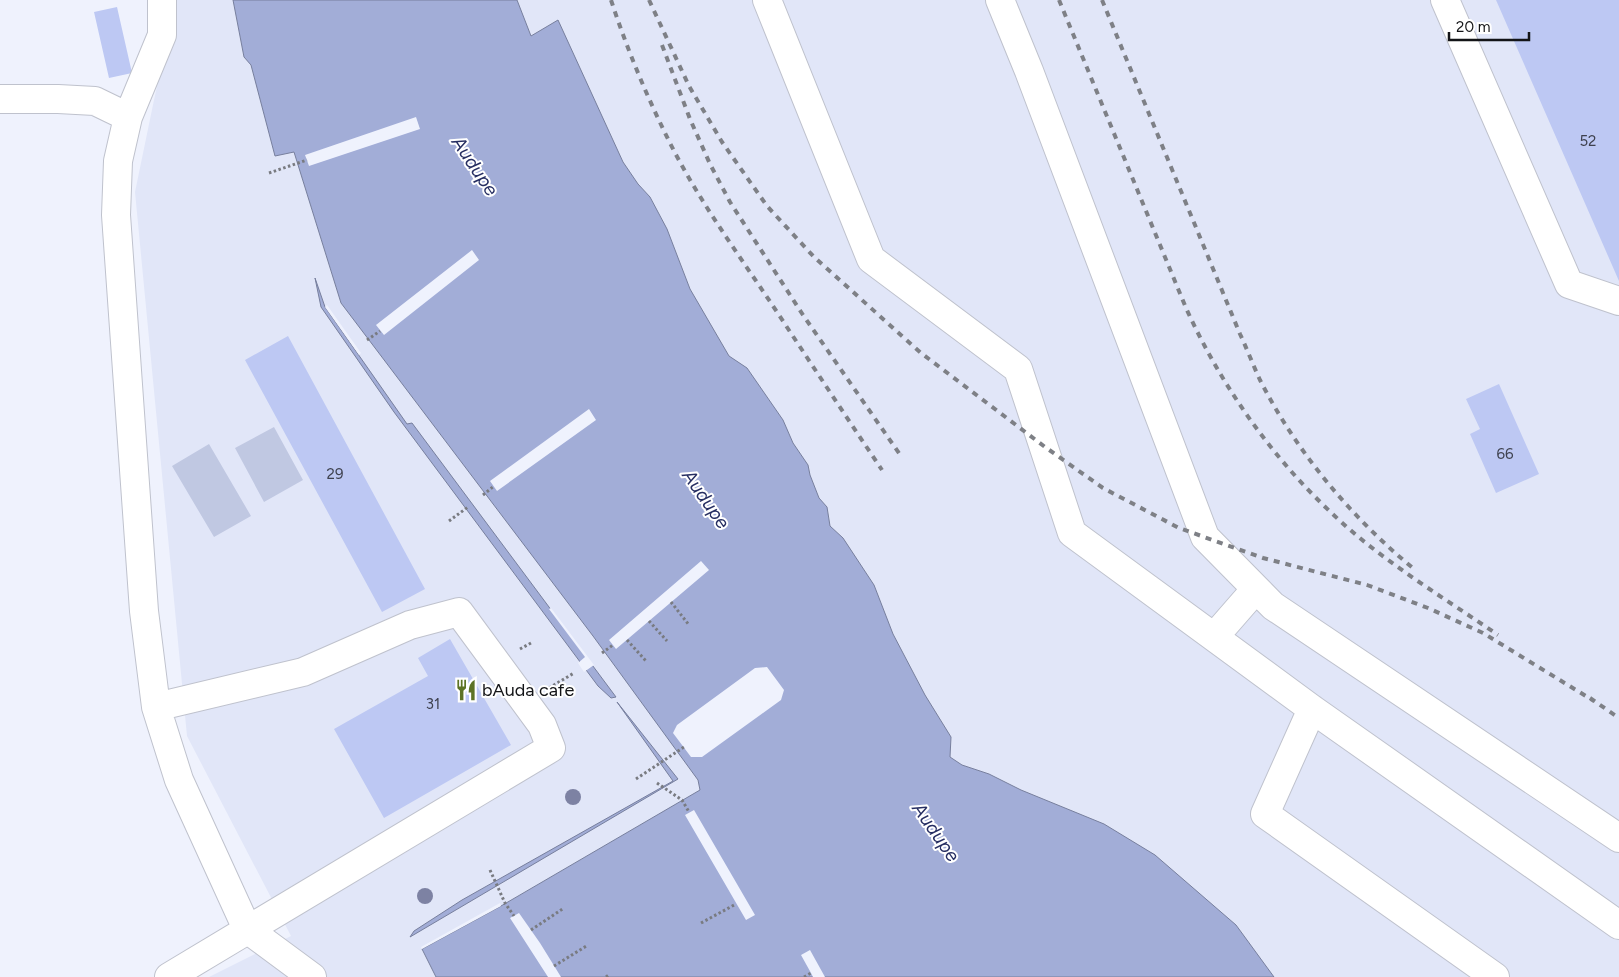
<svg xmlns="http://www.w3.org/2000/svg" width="1619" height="977" viewBox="0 0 1619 977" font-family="Figtree,sans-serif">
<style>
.built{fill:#e1e6f8}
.green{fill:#c0c8e2}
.water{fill:#a2add7;stroke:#777f9d}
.pier{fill:#eff2fd}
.building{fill:#bdc8f3}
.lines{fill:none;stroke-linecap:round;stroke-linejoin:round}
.minor-casing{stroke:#bfc2cd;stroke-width:30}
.path{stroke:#797b81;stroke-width:3;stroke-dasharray:2.5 2.5;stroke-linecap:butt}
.minor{stroke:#fff;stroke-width:28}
.rail{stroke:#7e8086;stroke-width:4;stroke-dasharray:6 6;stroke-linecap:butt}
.tree{fill:#7d82a3}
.labels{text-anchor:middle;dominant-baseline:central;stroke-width:4;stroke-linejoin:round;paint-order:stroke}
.number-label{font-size:15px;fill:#3e414e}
.poi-label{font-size:18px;fill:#131417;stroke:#fff;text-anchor:start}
.water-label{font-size:19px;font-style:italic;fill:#262e62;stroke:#fff}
</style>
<rect width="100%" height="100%" fill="#eff2fd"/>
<path class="built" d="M175,0H233L244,57L251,65L275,155L294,152L341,303L593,636L699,780L701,790L501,906L422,949L436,977H209L291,936L187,736L135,192L154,100L175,5Z
M517,0H1619V977H1274L1236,925L1021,790L989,774L962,765L950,757L951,737L925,695L893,634L874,585L843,538L830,526L827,507L819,498L810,475L808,465L793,443L783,420L747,368L729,356L690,289L667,229L650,197L638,184L623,162L558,21L531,36Z"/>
<path class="green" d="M274,427L303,480L264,502L235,448Z
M209,444L251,516L214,537L172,466Z"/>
<path class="water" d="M233,0H517L531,36L558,20L623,162L638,184L650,197L667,229L690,289L729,356L747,368L783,420L793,443L808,465L810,475L819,498L827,507L830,526L843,538L874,585L893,634L925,695L951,737L950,757L962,765L989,774L1021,790L1104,824L1155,855L1236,925L1274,977H436L422,949L501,906L700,790L698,780L593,636L341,303L294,152L275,156L251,65L244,57Z
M315,278L325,307L407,424L412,423L616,697L611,698L598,686L394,412L321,307Z
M617,702L678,779L410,937L414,931L462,900L673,781Z"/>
<path class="pier" d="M416,117L420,129L309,166L305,155Z
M472,250L479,260L384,335L376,325Z
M327,305L361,353L359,355L325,307Z
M589,409L596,420L497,491L490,481Z
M701,561L709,570L616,649L609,640Z
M551,608L594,665L584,672L578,663L585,657L549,609Z
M767,667L784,690L781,700L702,757H691L673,733L677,725L755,668Z
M694,810L755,915L746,920L685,815Z
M500,903L501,906L422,949L421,947Z
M519,913L540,943L561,977H548L510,918Z
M810,950L825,977H813L811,973L801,955Z"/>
<path class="building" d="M1496,0H1619V281Z
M117,7L132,73L109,78L94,12Z
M288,336L425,589L382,612L245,360Z
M1499,384L1539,474L1496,493L1470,434L1480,429L1466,399Z
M450,639L511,745L384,818L334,729L428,676L418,658Z"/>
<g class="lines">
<g class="minor-casing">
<path id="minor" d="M162,0V35L128,117L118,161L116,215L144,611L156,707L179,780L247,929L312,977
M767,0L871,259L1018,369L1072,533L1312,709L1619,925
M1000,0L1029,71L1205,537L1273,606L1619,838
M1445,0L1569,284L1619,301
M0,99H58L95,101L128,117
M1214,637L1255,590
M156,707L303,672L410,625L459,612L542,725L551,748L169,977
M1312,709L1265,814L1495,977"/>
</g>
<path class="path" d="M269,173L307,160
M367,340L380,331
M483,495L494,486
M449,521L468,507
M671,602L689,625
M649,621L667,641
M627,640L646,661
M520,649L531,643
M602,653L613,645
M549,688L574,673
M636,779L684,747
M657,783L682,800L689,812
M490,870L505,903L514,916
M701,923L736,904
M531,930L564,908
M554,966L588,945
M606,977L610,974
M804,977L811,973"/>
<use href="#minor" class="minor"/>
<path class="rail" d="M611,0C627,49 647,97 670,143C698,199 736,251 771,303C808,359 845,415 882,470
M649,0L689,86L722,142L767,206L814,257L921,353L1045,447L1103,488L1179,528L1263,558L1367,585L1428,608L1483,633L1594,701
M1059,0L1186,308C1225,394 1282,472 1355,534C1399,571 1450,602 1498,635
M1102,0L1240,334C1247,349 1253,365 1260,380C1297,453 1352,518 1414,569
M662,45L690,119L710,164L730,202L803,315L901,456
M1590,698L1619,718"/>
</g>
<g class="tree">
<circle cx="573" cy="797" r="8"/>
<circle cx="425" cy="896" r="8"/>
</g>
<defs>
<g id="restaurant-bare" transform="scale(1.725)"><path d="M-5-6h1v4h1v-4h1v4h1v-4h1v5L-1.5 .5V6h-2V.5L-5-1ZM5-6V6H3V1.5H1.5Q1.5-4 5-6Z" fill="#5d7324" stroke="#fff" stroke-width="2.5" paint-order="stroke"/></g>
</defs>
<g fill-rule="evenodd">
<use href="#restaurant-bare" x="466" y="690"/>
</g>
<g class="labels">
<g class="number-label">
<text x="1588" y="141">52</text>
<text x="1505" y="454">66</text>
<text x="335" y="474">29</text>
<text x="433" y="704">31</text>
</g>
<g class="poi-label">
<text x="482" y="690">bAuda cafe</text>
</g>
<g class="water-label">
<text transform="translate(475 166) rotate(56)">Audupe</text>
<text transform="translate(706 499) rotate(55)">Audupe</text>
<text transform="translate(936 832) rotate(55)">Audupe</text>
</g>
</g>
<path d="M1449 32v8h80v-8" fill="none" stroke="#131417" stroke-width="2.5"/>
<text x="1456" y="32" font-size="15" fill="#131417" stroke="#ffffff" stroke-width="4" paint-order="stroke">20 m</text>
</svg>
